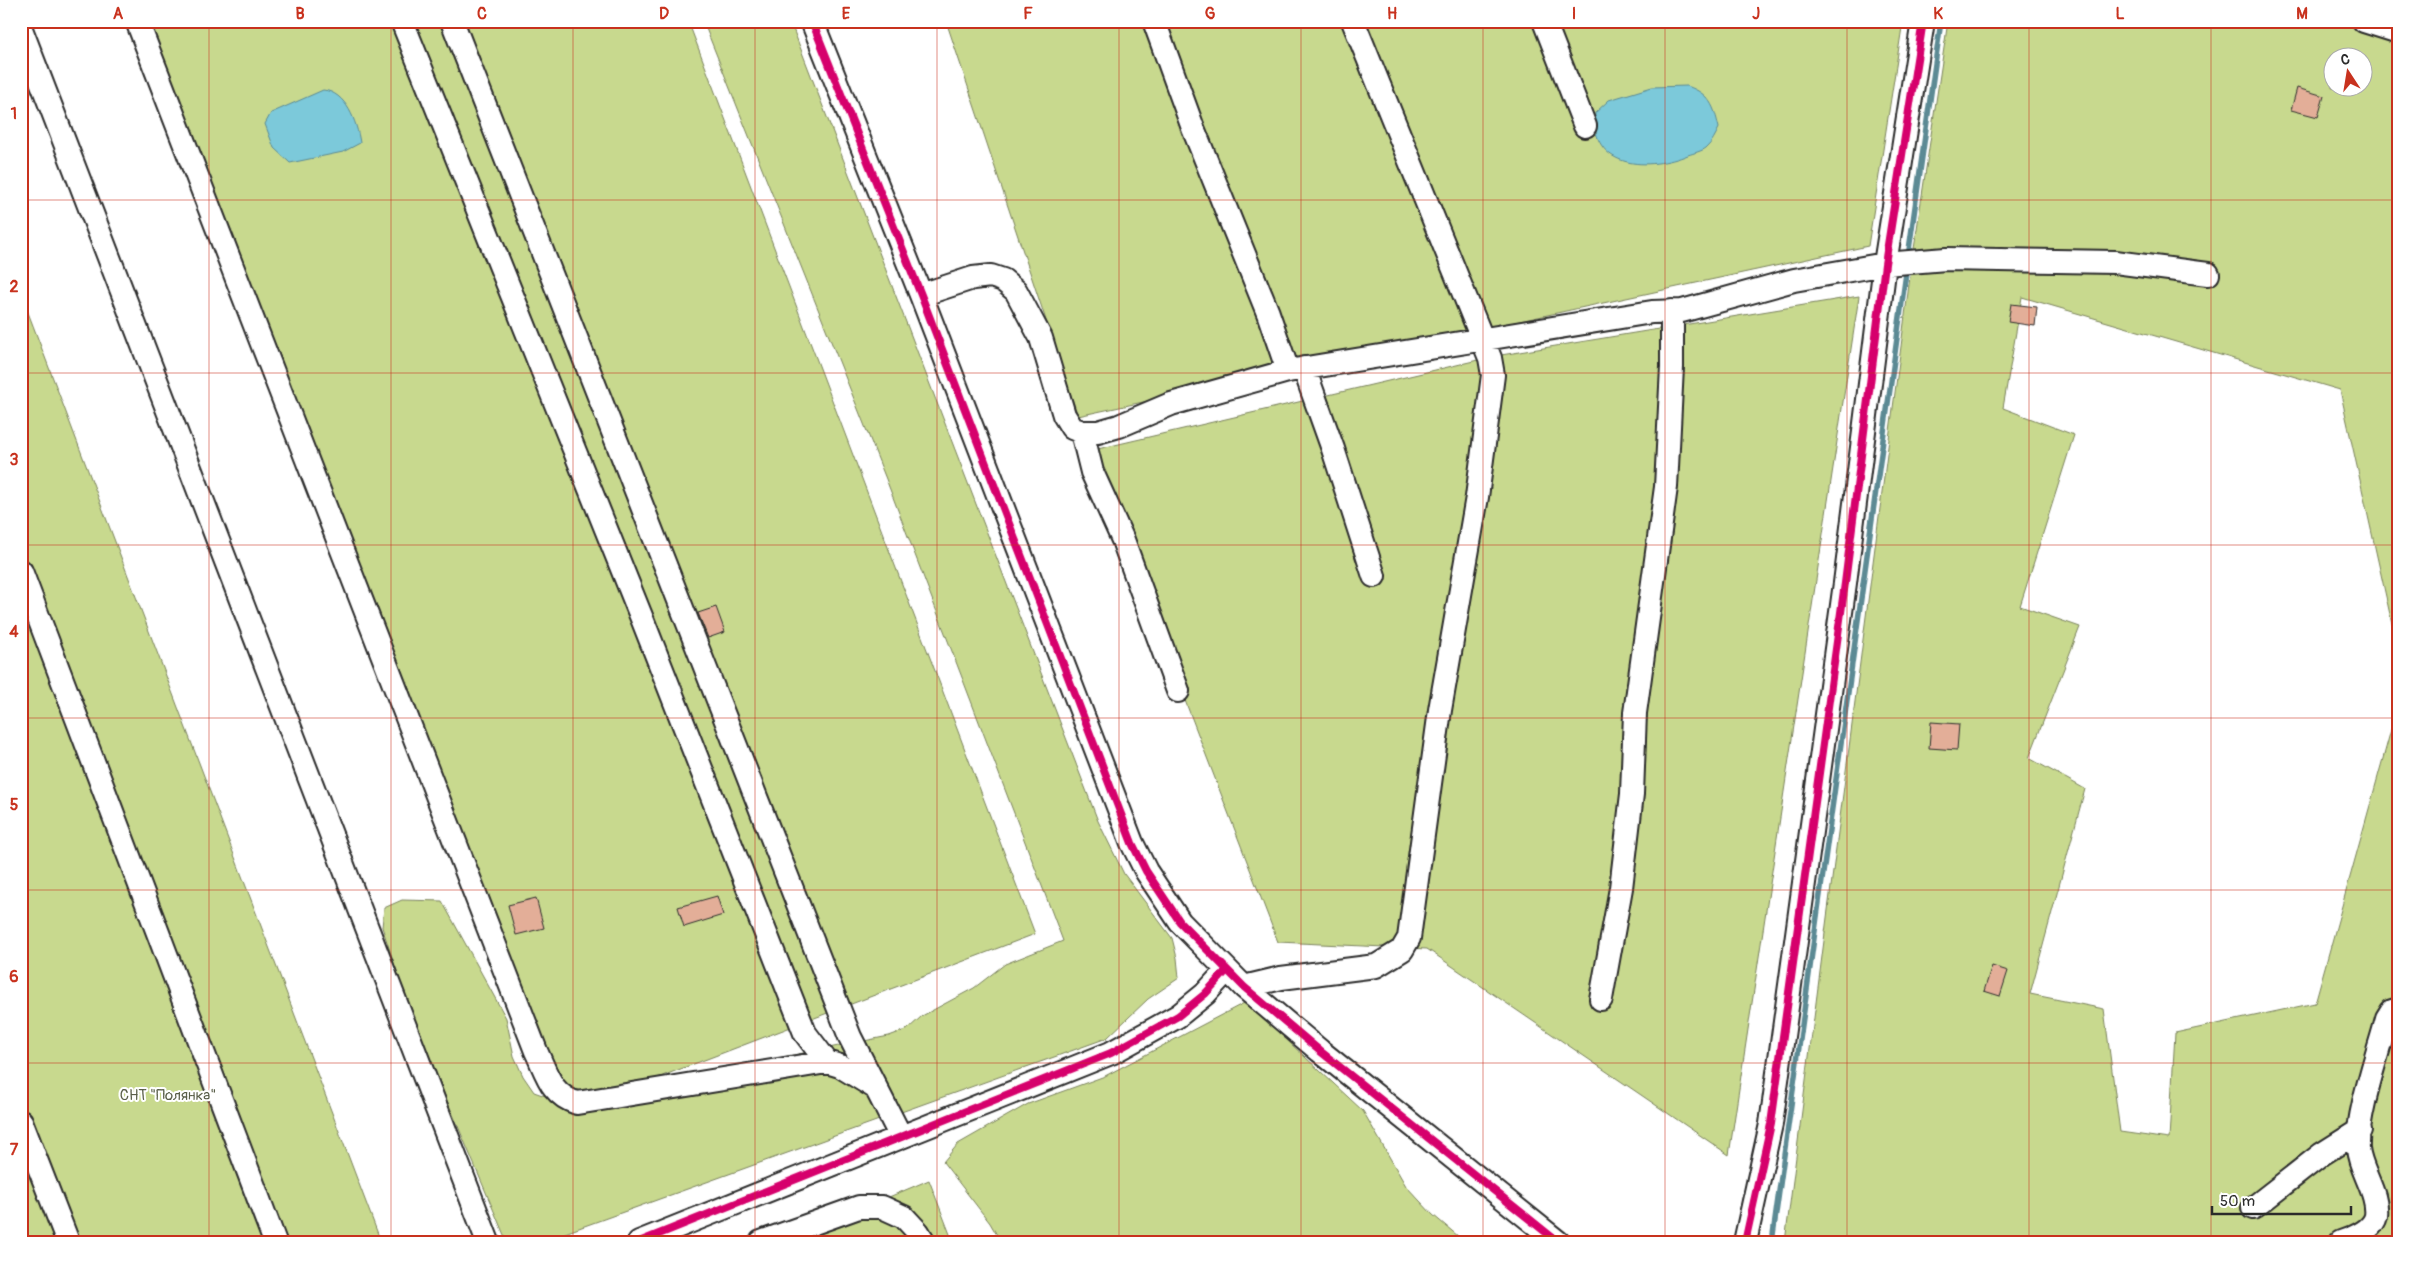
<svg xmlns="http://www.w3.org/2000/svg" width="2420" height="1263" viewBox="0 0 2420 1263" font-family="Pangolin,sans-serif">
<style>
.green{fill:#c8d98e;stroke:#7a825c;fill-rule:evenodd}
.water{fill:#7bc9da;stroke:#5b8a94}
.lines{fill:none;stroke-linecap:round;stroke-linejoin:round}
.stream{stroke:#5b8a94;stroke-width:5.5}
.building{fill:#e3ae98;stroke:#2b2b2b}
.minor-casing{stroke:#2b2b2b;stroke-width:26}
.minor{stroke:#fff;stroke-width:22}
.cycleway-casing{stroke:#fff;stroke-width:11}
.cycleway{stroke:#d6006c;stroke-width:8}
.grid{fill:none;stroke:#c8321e;stroke-width:1;stroke-opacity:0.55}
.labels{text-anchor:middle;dominant-baseline:central;stroke-width:4;stroke-linejoin:round;paint-order:stroke}
.park-label{font-size:15px;fill:#5a5f49;stroke:#fff}
.neatline{fill:none;stroke:#c8321e;stroke-width:2}
.grid-label{font-size:16px;text-anchor:middle;font-weight:bold;fill:#c8321e}
</style>
<rect width="100%" height="100%" fill="#fff"/>
<filter id="ink" filterUnits="userSpaceOnUse"><feTurbulence type="fractalNoise" baseFrequency=".02" numOctaves="2"/><feDisplacementMap in="SourceGraphic" scale="10" xChannelSelector="R" yChannelSelector="G"/><feConvolveMatrix kernelMatrix="1 2 1 2 8 2 1 2 1" color-interpolation-filters="sRGB"/></filter>
<g filter="url(#ink)">
<path class="green" d="M139,21H688L1035,934L594,1102L748,1064L889,1036L908,1029L922,1016L974,988L1005,964L1063,941L886,479L703,21H790L1098,821L1124,874L1172,938L1177,958L1179,978L1148,999L1107,1038L540,1242H507L413,1020L382,927L384,908L402,900L442,901L506,1018L514,1056L523,1076L534,1092L548,1097Z
M946,21H1903L1868,246L1078,416Z
M1948,21H2399V655L2340,390L2022,297L2003,408L2074,435L2020,606L2080,627L2029,758L2085,789L2030,994L2104,1009L2120,1132L2169,1139L2175,1033L2315,1003L2399,701V1242H1785L1911,269ZM2332,58H2362V88H2332Z
M21,294L381,1242H21Z
M1859,296L1729,1155L1427,949L1278,942L1089,451L1495,356Z
M1246,1002L1363,1111L1406,1186L1433,1215L1465,1242H1001L990,1223L943,1162L958,1144L1028,1104L1105,1076Z
M929,1180L953,1242H783Z"/>
<path class="water" d="M1687,86C1710,94 1714,106 1719,128C1716,134 1712,143 1706,148C1702,151 1694,153 1688,155C1649,171 1590,170 1595,113L1609,100L1652,87Z
M323,90C346,92 357,122 360,143L343,152L290,163L274,148L265,124L271,113Z"/>
<g class="lines">
<path class="stream" d="M1908,257L1941,21
M1772,1242L1907,266"/>
</g>
<path class="building" d="M2297,88L2324,96L2318,117L2291,110Z
M2011,304L2037,307L2035,326L2008,322Z
M716,607L725,632L708,638L698,613Z
M1931,722L1959,724L1957,750L1929,748Z
M717,896L723,915L684,927L678,907Z
M536,898L544,928L516,935L508,905Z
M1992,966L2008,971L2000,996L1984,991Z"/>
<g class="lines">
<g class="minor-casing">
<path id="minor" d="M137,21L536,1051C547,1074 551,1095 577,1103L827,1062L840,1066L876,1088
M402,21L643,621L805,1033L827,1062
M452,21L850,1037L901,1137
M812,21L921,295L1132,843L1146,871L1180,922L1244,987L1320,1051L1558,1242
M1154,21L1193,128L1268,313L1288,371
M1544,21L1585,126
M2364,21L2399,32
M21,29L488,1242
M921,295L973,278L991,276L1003,280L1016,291L1041,338L1064,415L1072,428L1082,432H1098L1119,426L1171,404L1288,371L1652,312L1682,311L1794,280L1885,264L1946,259L2115,262L2208,274
M1304,368L1333,449L1374,576
M1082,432L1092,472L1123,540L1178,691
M21,571L275,1242
M1244,987L1281,978L1376,966L1402,950L1409,938L1440,710L1477,497L1493,375L1490,358L1353,21
M1601,999L1621,888L1632,794L1635,713L1666,487L1672,367V311
M21,1121L68,1242
M2253,1208L2322,1154L2360,1130
M639,1242L1111,1053L1178,1016L1205,994L1227,970
M761,1242L859,1207H882L904,1217L918,1232L924,1242
M1745,1242L1771,1124L1845,583L1885,264L1923,21
M2341,1242C2353,1238 2373,1230 2376,1216C2379,1194 2360,1171 2358,1149C2356,1116 2378,1053 2387,1019L2392,1011L2399,1009"/>
</g>
<use href="#minor" class="minor"/>
<g class="cycleway-casing">
<path id="cycleway" d="M812,21L921,295L1132,843L1146,871L1180,922L1244,987L1320,1051L1558,1242
M639,1242L1111,1053L1178,1016L1205,994L1227,970
M1745,1242L1771,1124L1845,583L1885,264L1923,21"/>
</g>
<use href="#cycleway" class="cycleway"/>
</g>
</g>
<path class="grid" d="M209,21V1242M391,21V1242M573,21V1242M755,21V1242M937,21V1242M1119,21V1242M1301,21V1242M1483,21V1242M1665,21V1242M1847,21V1242M2029,21V1242M2211,21V1242M21,200H2399M21,373H2399M21,545H2399M21,718H2399M21,890H2399M21,1063H2399"/>
<g class="labels">
<g class="park-label">
<text x="168" y="1095">СНТ "Полянка"</text>
</g>
</g>
<rect width="2420" height="1263" fill="none" stroke="#fff" stroke-width="55"/>
<g transform="translate(2348 72) rotate(348)"><circle r="24" fill="#ffffff" stroke="#aaaaaa"/>
<path d="M0-4L9 19L0 12L-9 19Z" fill="#c8321e"/>
<text y="-8" font-size="14" font-weight="bold" text-anchor="middle" fill="#2b2b2b">С</text>
</g>
<path d="M2212 1206v8h139v-8" fill="none" stroke="#2b2b2b" stroke-width="2.5"/>
<text x="2220" y="1206" font-size="15" fill="#2b2b2b" stroke="#ffffff" stroke-width="4" paint-order="stroke">50 m</text>
<rect x="28" y="28" width="2364" height="1208" class="neatline"/>
<g class="grid-label">
<text x="118" y="19">A</text>
<text x="300" y="19">B</text>
<text x="482" y="19">C</text>
<text x="664" y="19">D</text>
<text x="846" y="19">E</text>
<text x="1028" y="19">F</text>
<text x="1210" y="19">G</text>
<text x="1392" y="19">H</text>
<text x="1574" y="19">I</text>
<text x="1756" y="19">J</text>
<text x="1938" y="19">K</text>
<text x="2120" y="19">L</text>
<text x="2302" y="19">M</text>
<text x="14" y="119">1</text>
<text x="14" y="292">2</text>
<text x="14" y="465">3</text>
<text x="14" y="637">4</text>
<text x="14" y="810">5</text>
<text x="14" y="982">6</text>
<text x="14" y="1155">7</text>
</g>
</svg>
